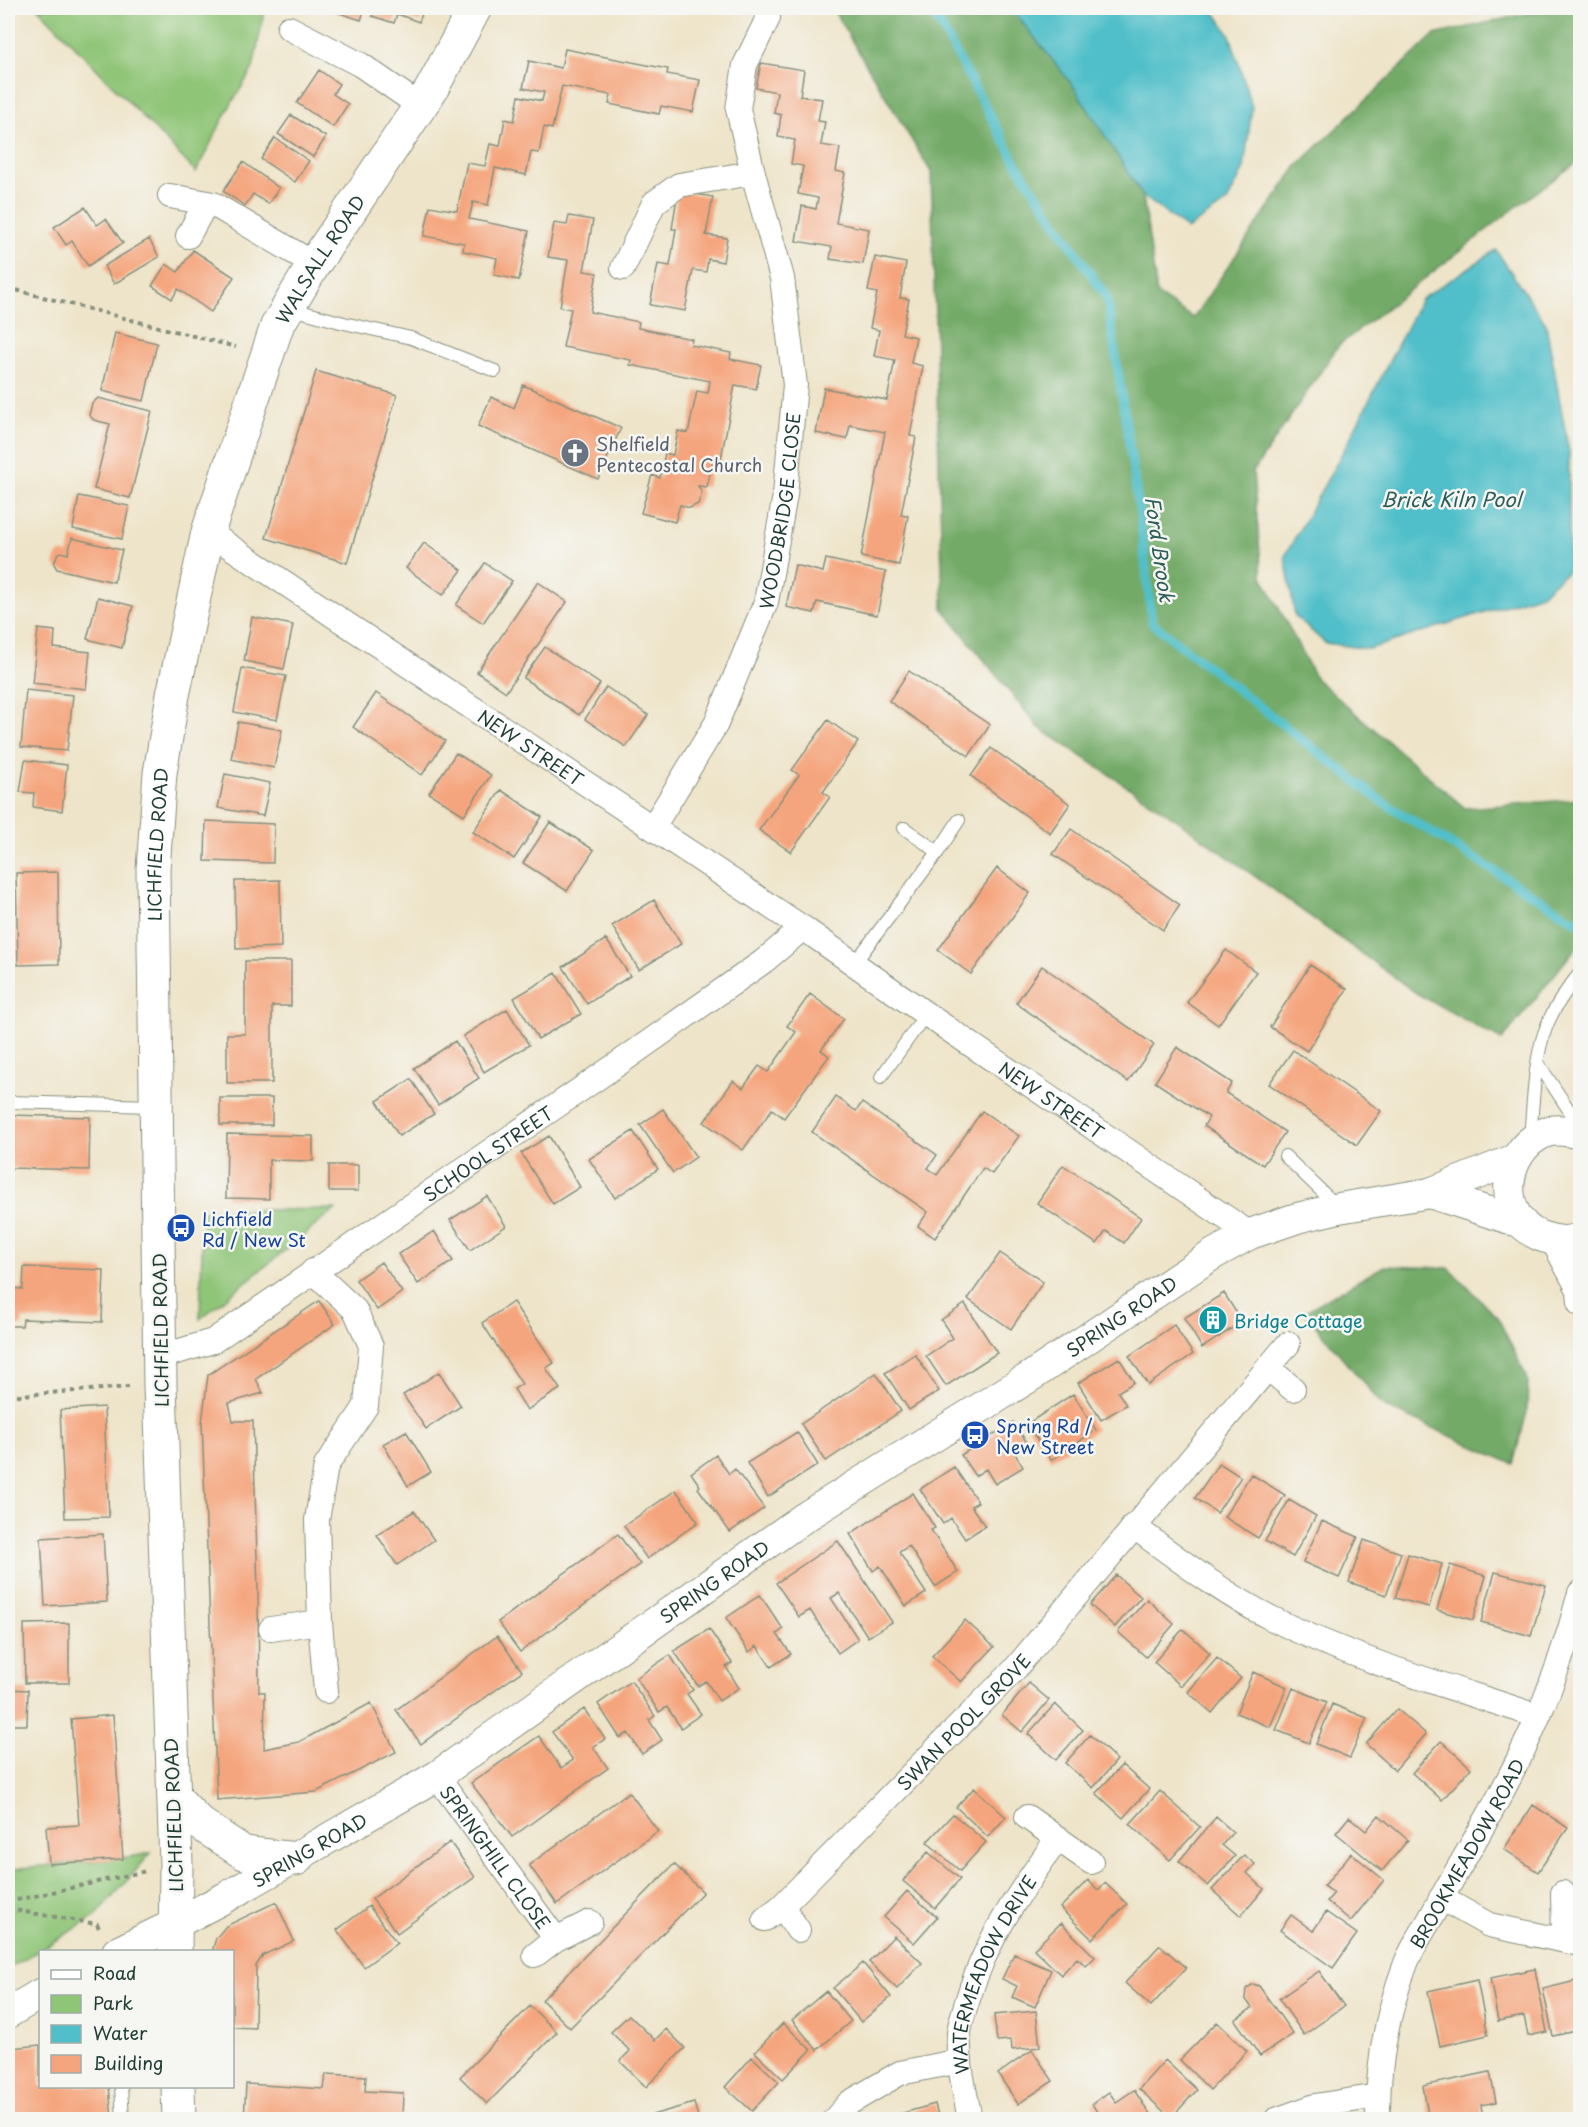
<svg xmlns="http://www.w3.org/2000/svg" width="1588" height="2127" viewBox="0 0 1588 2127" font-family="'Playpen Sans',sans-serif">
<style>
.green{fill:#8fc577;stroke:#578156;stroke-width:1.5}
.forest{fill:#73aa68;stroke:#49744e;stroke-width:1.5}
.water{fill:#51bfc9;stroke:#387e7e;stroke-width:1.5}
.lines{fill:none;stroke-linecap:round;stroke-linejoin:round}
.stream{stroke:#51bfc9;stroke-width:9}
.building{fill:#f5a57d}
.service-casing{stroke:#86907e;stroke-width:14}
.minor-casing{stroke:#86907e;stroke-width:26}
.tertiary-casing{stroke:#86907e;stroke-width:32}
.trunk-casing{stroke:#86907e;stroke-width:35}
.path{stroke:#86907e;stroke-width:4;stroke-dasharray:4.5 4.5;stroke-linecap:butt}
.service{stroke:#fff;stroke-width:12}
.minor{stroke:#fff;stroke-width:24}
.tertiary{stroke:#fff;stroke-width:30}
.trunk{stroke:#fff;stroke-width:33}
.labels{text-anchor:middle;dominant-baseline:central;stroke-width:5;stroke-linejoin:round;paint-order:stroke}
.street-label{font-size:18px;fill:#1f3d34;stroke:#f6f6f2}
.worship-label{font-size:18px;fill:#5b616d;stroke:#f6f6f2;text-anchor:start}
.transit-label{font-size:18px;fill:#164399;stroke:#f6f6f2;text-anchor:start}
.culture-label{font-size:18px;fill:#0d838f;stroke:#f6f6f2;text-anchor:start}
.water-label{font-size:20px;font-style:italic;fill:#2c5e59;stroke:#f6f6f2}
</style>
<rect width="100%" height="100%" fill="#f6f6f2"/>
<filter id="ink" filterUnits="userSpaceOnUse"><feTurbulence type="fractalNoise" baseFrequency=".0167" numOctaves="2"/><feDisplacementMap in="SourceGraphic" scale="12" xChannelSelector="R" yChannelSelector="G"/><feConvolveMatrix kernelMatrix="1 2 1 2 8 2 1 2 1" color-interpolation-filters="sRGB"/></filter>
<filter id="wash" filterUnits="userSpaceOnUse"><feTurbulence type="fractalNoise" baseFrequency=".008" numOctaves="4" result="noise"/><feDisplacementMap in="SourceGraphic" scale="24" xChannelSelector="R" yChannelSelector="G"/><feGaussianBlur stdDeviation="1.35" result="paint"/><feColorMatrix in="noise" values="0 0 0 0 0 0 0 0 0 0 0 0 0 0 0 0 0 1.4 0 .05"/><feComposite in="paint" operator="in"/></filter>
<g filter="url(#wash)">
<rect width="100%" height="100%" fill="#eee4c9"/>
<path class="green" d="M38,8H265L253,68L227,111L196,172Z
M336,1209L200,1319L203,1211Z
M151,1853L95,1917L8,1969V1870C55,1863 104,1863 151,1853Z"/>
<path class="forest" d="M832,8H1011L1074,87L1143,196L1157,294L1193,318L1297,166L1434,35L1551,8H1580V160L1515,208L1338,346L1253,472L1262,576L1316,679L1465,808L1580,799V943L1502,1040L1416,993L1177,820L1038,727L943,609L931,172Z
M1384,1266L1449,1268L1498,1318L1528,1380L1527,1412L1513,1464L1383,1406L1304,1312Z"/>
<path class="water" d="M1011,8H1212L1230,35L1252,107L1244,168L1227,202L1187,229L1143,196L1074,87Z
M1496,250L1546,324L1569,452V570L1541,594L1369,649L1325,643L1295,616L1285,556L1346,446L1421,299Z"/>
<g class="lines">
<path class="stream" d="M931,8L1019,168L1107,298L1140,516L1152,623L1381,801L1580,924"/>
</g>
<g id="blocks">
<path class="building" d="M324,8H365L361,20Z
M375,8H424L419,22L397,14L394,23L372,16Z
M565,49L668,69L667,74L700,80L693,112L661,106L659,114L609,104L611,95L562,86L552,129L544,127L539,153L531,152L526,175L495,168L488,205L473,202L469,219L529,231L519,280L494,275L497,258L463,251L464,243L424,236L430,206L457,211L467,163L485,166L490,144L500,146L505,119L514,121L519,96L542,101L544,92L523,88L529,61L561,68Z
M761,63L804,70L800,96L822,99L818,121L825,122L821,145L840,148L836,171L845,173L836,223L869,229L863,264L830,259L832,247L796,241L802,206L816,209L818,198L798,194L803,166L791,164L795,140L778,137L781,115L774,113L777,92L756,88Z
M319,70L339,84L333,94L348,104L333,127L297,103Z
M291,115L326,137L313,157L278,134Z
M275,138L309,161L295,182L261,159Z
M243,162L279,188L268,204L253,194L245,206L223,191Z
M678,191L713,197L706,235L727,238L723,262L708,259L706,272L693,270L685,311L650,305L658,264L670,266L676,229H672Z
M85,207L97,225L106,219L123,243L88,266L72,241L66,245L54,227Z
M569,216L593,220L584,271L597,273L590,312L639,322L638,328L692,339L691,345L731,353L730,359L761,365L756,389L735,385L720,464L712,463L707,487L698,486L702,493L698,504L690,508L680,505L675,522L641,513L652,475L660,478L665,453L673,455L678,431L688,433L697,391L708,393L710,381L630,365L631,360L563,347L571,309L560,307L568,260L548,257L554,223L567,225Z
M149,239L159,257L114,284L104,266Z
M193,250L234,277L211,312L178,289L172,299L152,286L166,264L178,272Z
M875,257L906,263L900,298L909,299L902,334L916,337L911,363L923,366L910,436L916,437L901,515L908,516L899,565L861,557L885,432L850,425L847,439L816,433L824,388L887,400L895,360L874,356L879,330L870,328L877,293L868,291Z
M115,333L157,343L144,401L102,391Z
M316,371L397,395L347,563L266,538Z
M523,385L621,428L598,479L478,426L491,397L514,408Z
M98,398L152,411L130,498L94,489L110,424L94,420L89,415L92,404Z
M79,496L129,506L122,539L73,529Z
M72,538L122,550L114,582L57,569L54,564L57,555L61,552L68,554Z
M424,543L462,570L443,595L406,568Z
M826,559L886,572L877,615L817,602L814,613L786,607L795,565L823,572Z
M485,563L512,581L483,623L456,605Z
M538,582L567,602L506,692L477,672Z
M98,597L133,606L122,648L87,639Z
M252,617L293,625L284,669L244,661Z
M38,629L55,631L54,648L90,652L86,689L32,683Z
M545,647L600,684L579,715L523,678Z
M242,668L286,676L277,720L234,712Z
M909,671L990,725L969,756L889,701Z
M606,687L648,715L626,747L585,719Z
M26,690L73,695L67,751L21,747Z
M376,693L445,741L422,775L353,727Z
M828,720L858,742L823,792L830,797L791,852L759,830L799,775L792,770Z
M238,722L282,730L274,768L231,759Z
M991,748L1070,804L1050,833L971,776Z
M456,753L491,775L464,815L429,793Z
M25,760L67,765L62,811L33,807L34,793L20,792Z
M225,774L270,783L263,816L218,808Z
M501,790L542,817L514,859L473,832Z
M206,821L274,824L273,863L205,861Z
M550,822L594,850L567,891L523,863Z
M1071,829L1180,905L1163,930L1053,854Z
M997,868L1030,893L971,974L938,950Z
M58,872L59,964L18,965L16,873Z
M280,880L281,947L236,949L235,881Z
M654,900L681,944L639,970L612,926Z
M606,939L630,976L587,1004L563,967Z
M1226,950L1256,972L1218,1025L1187,1002Z
M245,961H291V1006H272V1083H227V1034H245Z
M1310,965L1347,989L1307,1051L1270,1027Z
M1042,966L1154,1045L1128,1082L1016,1003Z
M556,973L581,1014L538,1039L514,998Z
M810,994L844,1019L821,1050L829,1056L784,1118L772,1109L743,1150L704,1122L733,1081L743,1088L759,1066L768,1072L796,1032L787,1026Z
M507,1009L529,1045L484,1072L463,1036Z
M455,1041L479,1078L438,1105L414,1068Z
M1177,1047L1232,1083L1226,1093L1285,1132L1263,1165L1204,1126L1209,1117L1155,1082Z
M1293,1050L1381,1111L1357,1145L1269,1084Z
M411,1079L434,1114L399,1136L377,1101Z
M836,1097L856,1111L862,1103L937,1155L928,1168L937,1175L982,1111L1019,1136L992,1174L983,1168L935,1238L918,1226L928,1212L812,1132Z
M220,1098H272V1125H220Z
M663,1109L696,1157L673,1173L640,1125Z
M8,1115L90,1117L89,1170L8,1168Z
M633,1131L658,1169L615,1198L589,1159Z
M227,1134L313,1136V1161L269,1160V1199L226,1198Z
M549,1136L580,1187L553,1204L521,1153Z
M329,1165H358V1191H329Z
M1063,1165L1141,1218L1124,1243L1106,1231L1097,1244L1037,1203Z
M487,1196L506,1226L470,1250L450,1220Z
M434,1231L453,1261L418,1284L398,1254Z
M1000,1253L1043,1282L1011,1329L968,1299Z
M381,1262L402,1292L377,1310L356,1280Z
M24,1267L104,1270L102,1322L23,1319L22,1326H8V1288L23,1289Z
M1224,1293L1242,1322L1202,1348L1184,1318Z
M319,1301L335,1324L256,1379L263,1393L229,1403L233,1421H253L258,1593L259,1692H265L264,1749L299,1742L371,1703L396,1752L316,1792L217,1800L202,1423L208,1375Z
M513,1302L554,1363L546,1368L560,1389L527,1410L514,1389L522,1384L482,1323Z
M965,1304L997,1353L946,1386L926,1356L953,1338L941,1320Z
M1174,1325L1193,1354L1148,1385L1129,1356Z
M915,1354L939,1391L909,1410L885,1373Z
M1119,1358L1134,1382L1118,1392L1126,1405L1101,1420L1078,1383Z
M439,1372L461,1406L426,1429L403,1395Z
M876,1373L901,1411L826,1461L801,1424Z
M1073,1394L1096,1430L1051,1460L1027,1424Z
M104,1407L109,1517L65,1518L60,1410Z
M1013,1422L1028,1444L1014,1452L1023,1467L995,1484L986,1469L975,1476L961,1455Z
M406,1431L431,1472L408,1486L383,1444Z
M797,1432L818,1465L768,1497L747,1463Z
M716,1455L729,1474L735,1469L764,1508L730,1532L698,1488L700,1486L691,1473Z
M1219,1463L1241,1477L1217,1513L1195,1498Z
M954,1467L978,1502L971,1506L985,1526L965,1539L951,1518L943,1524L920,1489Z
M1251,1474L1285,1495L1258,1538L1224,1517Z
M676,1490L698,1522L647,1559L624,1526Z
M913,1493L935,1528L931,1530L958,1572L935,1587L909,1546L899,1552L926,1593L906,1606L880,1566L873,1571L850,1534Z
M1289,1500L1316,1516L1293,1557L1265,1541Z
M414,1511L434,1540L397,1565L377,1535Z
M1322,1521L1358,1537L1339,1578L1303,1562Z
M103,1534L107,1602L45,1606L41,1538Z
M618,1534L640,1564L520,1652L498,1622Z
M1364,1540L1401,1553L1386,1595L1349,1582Z
M838,1541L892,1622L868,1637L839,1593L831,1598L858,1639L838,1653L810,1610L799,1617L776,1583Z
M1408,1554L1442,1564L1429,1607L1395,1598Z
M1450,1565L1486,1576L1473,1620L1437,1610Z
M1495,1572L1546,1585L1531,1636L1481,1622Z
M1116,1575L1141,1597L1115,1627L1090,1605Z
M760,1595L783,1629L777,1634L791,1654L771,1667L757,1646L749,1652L726,1618Z
M1147,1599L1174,1624L1146,1657L1118,1632Z
M965,1620L994,1647L961,1682L932,1656Z
M69,1623V1683H25L24,1624Z
M709,1629L732,1663L726,1667L739,1688L719,1701L706,1681L698,1686L674,1651Z
M1183,1629L1210,1653L1181,1686L1154,1662Z
M497,1636L522,1671L421,1744L396,1710Z
M670,1655L693,1690L687,1694L701,1714L681,1728L667,1707L659,1712L636,1678Z
M1217,1658L1241,1678L1212,1713L1188,1692Z
M1253,1672L1287,1687L1270,1727L1236,1713Z
M631,1681L655,1716L649,1720L662,1740L642,1754L628,1733L620,1738L598,1704Z
M1029,1683L1049,1700L1022,1732L1002,1715Z
M1293,1688L1327,1702L1309,1743L1276,1730Z
M8,1689L28,1690L27,1725H8Z
M1055,1704L1083,1730L1056,1760L1028,1734Z
M1332,1704L1367,1718L1350,1758L1316,1744Z
M584,1709L605,1739L593,1747L608,1768L512,1837L471,1783L539,1736L561,1768L573,1760L552,1732Z
M1397,1709L1426,1734L1395,1770L1366,1744Z
M113,1715L123,1859L49,1864L46,1827L79,1825L71,1719Z
M1090,1735L1117,1760L1093,1788L1065,1763Z
M1441,1741L1471,1768L1442,1800L1412,1773Z
M1122,1765L1149,1789L1123,1818L1096,1793Z
M974,1788L1006,1817L988,1837L956,1807Z
M1160,1791L1200,1827L1170,1860L1130,1824Z
M629,1792L658,1831L557,1904L529,1865Z
M1533,1805L1568,1828L1538,1872L1504,1849Z
M953,1814L986,1842L960,1871L927,1842Z
M1379,1815L1408,1840L1382,1871L1336,1833L1349,1817L1366,1831Z
M1216,1817L1233,1832L1222,1845L1235,1856L1208,1886L1179,1861Z
M450,1842L475,1877L397,1933L372,1899Z
M928,1852L960,1879L935,1908L903,1881Z
M1351,1853L1384,1880L1351,1921L1327,1901L1334,1893L1324,1886Z
M1244,1855L1255,1864L1247,1873L1264,1889L1241,1916L1212,1890Z
M674,1864L703,1892L570,2028L542,2000Z
M1088,1880L1098,1890L1105,1883L1127,1904L1092,1939L1060,1908Z
M907,1891L937,1917L914,1943L884,1917Z
M276,1902L294,1941L263,1955L256,1966L255,2028L232,2027V1952H212L216,1938L226,1926Z
M369,1906L397,1943L364,1967L337,1930Z
M1326,1912L1357,1934L1333,1968L1280,1930L1291,1915L1313,1931Z
M1061,1923L1095,1957L1086,1966L1077,1958L1061,1975L1034,1949Z
M894,1936L922,1963L897,1989L869,1962Z
M1160,1945L1186,1968L1151,2006L1125,1983Z
M1014,1954L1051,1970L1035,2007L1012,1997L1017,1986L1002,1979Z
M863,1963L891,1997L861,2022L833,1988Z
M1535,1969L1547,2032L1528,2036L1524,2016L1498,2021L1490,1978Z
M1319,1971L1344,2006L1304,2035L1279,1999Z
M1477,1980L1488,2035L1440,2046L1428,1991Z
M1580,1980V2030L1553,2036L1543,1989Z
M1253,1984L1259,1986L1293,2034L1260,2056L1235,2020L1252,2008L1245,1998L1246,1989Z
M826,1991L851,2021L817,2050L792,2020Z
M530,2006L557,2032L487,2104L460,2077Z
M1036,2011L1040,2047L1012,2050L1011,2040L997,2041L994,2015Z
M629,2015L655,2040L666,2029L685,2048L646,2087L620,2061L630,2051L611,2032Z
M1217,2022L1247,2051L1210,2090L1180,2060Z
M783,2023L811,2050L783,2079L755,2052Z
M40,2045V2086H109L112,2120H8V2089L15,2088L12,2048Z
M1032,2050L1053,2081L1018,2104L998,2074Z
M752,2057L779,2082L752,2111L725,2087Z
M1165,2060L1197,2090L1171,2118L1139,2089Z
M1490,2072L1496,2102L1481,2105L1483,2120H1429L1423,2086Z
M326,2074L366,2076L365,2091L403,2093L402,2120H244L246,2084L324,2089Z
M1134,2090L1154,2120H1102L1092,2104L1109,2092L1116,2102Z
M694,2103L699,2120H653L652,2115Z
M935,2104L939,2120H897L896,2115Z"/>
</g>
</g>
<g filter="url(#ink)">
<use href="#blocks" fill-opacity="0" stroke="#86907e" stroke-width="1.5"/>
<g class="lines">
<g class="service-casing">
<path id="service" d="M289,308L344,323L411,338L495,371
M904,828L938,852
M854,964L938,852L959,820
M1538,1063L1580,1127
M881,1077L926,1014
M8,1102L154,1106
M1530,1138C1533,1105 1534,1058 1546,1028C1553,1008 1567,989 1580,973
M1285,1156L1338,1207
M121,2086L123,2120"/>
</g>
<g class="minor-casing">
<g id="minor">
<path d="M289,28L361,65L420,106"/>
<path d="M170,196L213,204L314,264"/>
<path d="M188,236L206,203"/>
<path d="M623,268L654,203L679,185L753,173"/>
<path id="s1" d="M208,532L803,928L926,1014L1250,1234"/>
<path id="s2" d="M653,827L716,724L766,602L785,495L795,385L782,278L753,173L738,109L745,65L768,18"/>
<path d="M1553,1241L1579,1290L1580,1304"/>
<path d="M313,1271L355,1310L371,1346L366,1406L326,1466L317,1520L320,1622L326,1691"/>
<path id="s3" d="M160,1357L213,1341L622,1061L764,961L803,928"/>
<path d="M1268,1368L1293,1389"/>
<path d="M1133,1526C1177,1558 1222,1593 1271,1618C1355,1660 1448,1686 1537,1716"/>
<path d="M271,1629L320,1622"/>
<path id="s4" d="M437,1776L556,1939"/>
<path d="M1027,1817L1091,1862"/>
<path d="M1563,1893L1564,1940"/>
<path d="M1441,1898L1489,1925L1580,1944"/>
<path d="M782,1906L798,1930"/>
<path id="s5" d="M765,1919L782,1906L1014,1670L1288,1344"/>
<path d="M535,1955L556,1939L590,1922"/>
<path d="M834,2120L849,2103L900,2073L960,2061"/>
<path id="s6" d="M970,2120C965,2091 957,2062 959,2033C960,2023 964,2012 967,2002C985,1940 1021,1890 1058,1838"/>
<path d="M1276,2120L1315,2106L1378,2096"/>
<path id="s7" d="M1378,2120C1377,2066 1387,2013 1406,1963C1412,1948 1422,1933 1430,1919C1455,1872 1484,1827 1508,1780C1539,1721 1564,1656 1580,1593"/>
</g>
</g>
<g class="tertiary-casing">
<g id="tertiary">
<path d="M1580,1134C1569,1131 1556,1128 1544,1133C1502,1151 1495,1217 1540,1236C1555,1241 1566,1243 1580,1238"/>
<path d="M1430,1193L1522,1223"/>
<path id="s8" d="M117,1952L175,1924L228,1896L437,1776L805,1517L1033,1375L1212,1255L1250,1234L1297,1218L1339,1208L1430,1193L1515,1159"/>
<path d="M8,2013L40,1994"/>
</g>
</g>
<g class="trunk-casing">
<g id="trunk">
<path d="M174,1797L199,1823L244,1853L296,1859"/>
<path id="s9" d="M175,1952L176,1864L160,1385L153,869L160,773L173,695L208,532L277,326L314,264L431,90L475,8"/>
<path d="M178,2086L179,2120"/>
</g>
</g>
<path class="path" d="M8,288L236,347
M8,1396L129,1387
M8,1902L146,1871
M8,1909L97,1924L99,1928"/>
<use href="#service" class="service"/>
<use href="#minor" class="minor"/>
<use href="#tertiary" class="tertiary"/>
<use href="#trunk" class="trunk"/>
</g>
</g>
<defs>
<g id="church-disc" transform="scale(1.5)"><circle r="9.5" fill="#6b7280" stroke="#f6f6f2"/><path d="M-1.2-6h2.4v3.5h3.3v2.4h-3.3V6h-2.4V-.1h-3.3v-2.4h3.3Z" fill="#fff"/></g>
<g id="bus-disc" transform="scale(1.5)"><circle r="9.5" fill="#1a4fb4" stroke="#f6f6f2"/><path d="M-5-6H5V4H4V6H2V4H-2V6H-4V4H-5ZM-3.5-4V0h7V-4ZM-3.5 1.2v1.5H-2V1.2ZM2 1.2v1.5H3.5V1.2Z" fill="#fff"/></g>
<g id="building-disc" transform="scale(1.5)"><circle r="9.5" fill="#0f9aa8" stroke="#f6f6f2"/><path d="M-4-6H4V6H1V3H-1V6H-4ZM-2.5-4.3h1.7v1.8h-1.7ZM.8-4.3h1.7v1.8H.8ZM-2.5-1h1.7V.8h-1.7ZM.8-1h1.7V.8H.8Z" fill="#fff"/></g>
</defs>
<g fill-rule="evenodd">
<use href="#church-disc" x="575" y="453"/>
<use href="#bus-disc" x="181" y="1228"/>
<use href="#building-disc" x="1213" y="1320"/>
<use href="#bus-disc" x="975" y="1435"/>
</g>
<g class="labels">
<g class="street-label">
<text stroke="none"><textPath href="#s9" startOffset="1722">WALSALL ROAD</textPath></text>
<text stroke="none"><textPath href="#s2" startOffset="345">WOODBRIDGE CLOSE</textPath></text>
<text stroke="none"><textPath href="#s1" startOffset="388">NEW STREET</textPath></text>
<text stroke="none"><textPath href="#s9" startOffset="1108">LICHFIELD ROAD</textPath></text>
<text stroke="none"><textPath href="#s1" startOffset="1017">NEW STREET</textPath></text>
<text stroke="none"><textPath href="#s3" startOffset="388">SCHOOL STREET</textPath></text>
<text stroke="none"><textPath href="#s8" startOffset="1190">SPRING ROAD</textPath></text>
<text transform="translate(160 1330) rotate(-91)">LICHFIELD ROAD</text>
<text stroke="none"><textPath href="#s8" startOffset="704">SPRING ROAD</textPath></text>
<text stroke="none"><textPath href="#s5" startOffset="280">SWAN POOL GROVE</textPath></text>
<text transform="translate(173 1815) rotate(-92)">LICHFIELD ROAD</text>
<text stroke="none"><textPath href="#s8" startOffset="218">SPRING ROAD</textPath></text>
<text stroke="none"><textPath href="#s7" startOffset="286">BROOKMEADOW ROAD</textPath></text>
<text stroke="none"><textPath href="#s4" startOffset="100">SPRINGHILL CLOSE</textPath></text>
<text stroke="none"><textPath href="#s6" startOffset="154">WATERMEADOW DRIVE</textPath></text>
</g>
<g class="worship-label">
<text x="596" y="443">Shelfield<tspan x="596" dy="21">Pentecostal Church</tspan></text>
</g>
<g class="transit-label">
<text x="202" y="1218">Lichfield<tspan x="202" dy="21">Rd / New St</tspan></text>
<text x="996" y="1425">Spring Rd /<tspan x="996" dy="21">New Street</tspan></text>
</g>
<g class="culture-label">
<text x="1234" y="1320">Bridge Cottage</text>
</g>
<g class="water-label">
<text x="1451" y="499">Brick Kiln Pool</text>
<text transform="translate(1160 549) rotate(82)">Ford Brook</text>
</g>
</g>
<rect width="1588" height="2127" fill="none" stroke="#f6f6f2" stroke-width="30"/>
<rect x="39" y="1950" width="195" height="138" fill="#f6f6f2" stroke="#a0aca6" stroke-width="1.5"/>
<rect x="51" y="1970" width="30" height="9" fill="#ffffff" stroke="#a0aca6" stroke-width="1.5"/>
<text x="93" y="1980" font-size="18" fill="#1f3d34">Road</text>
<rect x="51" y="1995" width="30" height="18" fill="#8fc577" stroke="#a0aca6" stroke-width="1.5"/>
<text x="93" y="2010" font-size="18" fill="#1f3d34">Park</text>
<rect x="51" y="2025" width="30" height="18" fill="#51bfc9" stroke="#a0aca6" stroke-width="1.5"/>
<text x="93" y="2040" font-size="18" fill="#1f3d34">Water</text>
<rect x="51" y="2055" width="30" height="18" fill="#f5a57d" stroke="#a0aca6" stroke-width="1.5"/>
<text x="93" y="2070" font-size="18" fill="#1f3d34">Building</text>
</svg>
